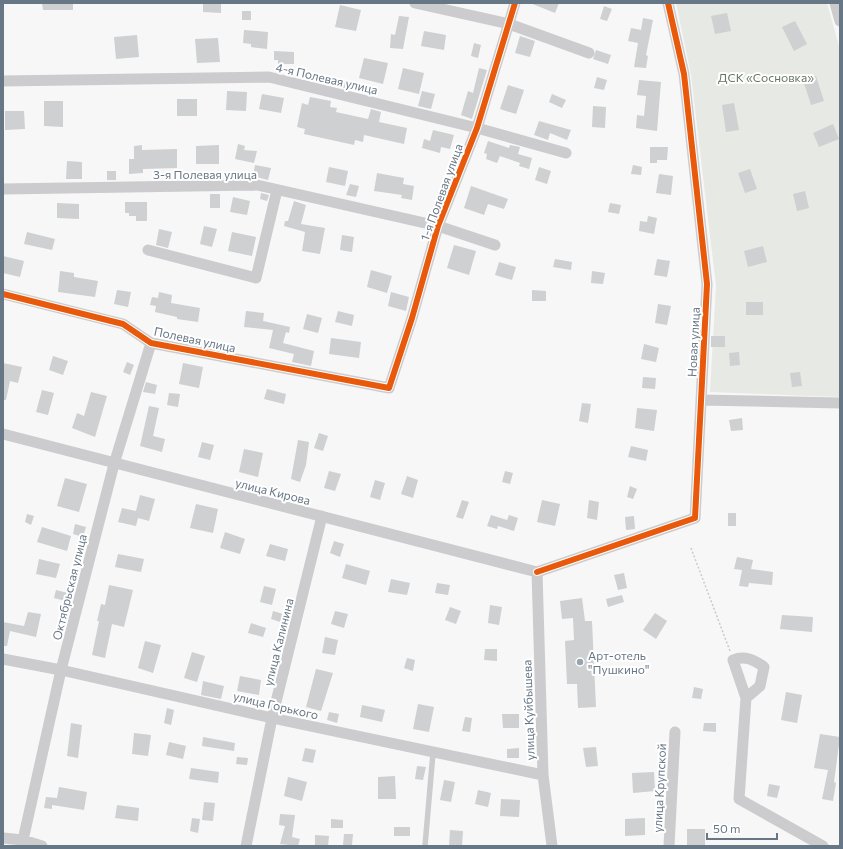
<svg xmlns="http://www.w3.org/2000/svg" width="843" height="849" viewBox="0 0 843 849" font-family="Commissioner,sans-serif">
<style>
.green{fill:#e6e9e4}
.building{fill:#ced0d1}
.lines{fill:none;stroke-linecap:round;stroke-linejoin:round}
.path{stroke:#cacbcc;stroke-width:1.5;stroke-dasharray:2 2;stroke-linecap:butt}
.lane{stroke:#ccccce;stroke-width:5.5}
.street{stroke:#ccccce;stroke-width:11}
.cycleway-casing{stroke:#fff;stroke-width:8}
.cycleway{stroke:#e8590c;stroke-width:6}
.poi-dot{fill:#9aa4ae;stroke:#fff;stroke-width:1.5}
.labels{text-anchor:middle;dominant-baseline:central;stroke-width:4;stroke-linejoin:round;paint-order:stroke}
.park-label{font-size:12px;fill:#667863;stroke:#fff}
.street-label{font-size:12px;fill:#687786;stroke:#fff}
.poi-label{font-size:12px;fill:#687786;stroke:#fff;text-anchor:start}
</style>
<rect width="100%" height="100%" fill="#f7f7f7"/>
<path class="green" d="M676,3H827L840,50V397L710,392L716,286L691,75Z"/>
<path class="building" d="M42,3H73V10H43Z
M203,3H221V13L203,12Z
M530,3H559L555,13Z
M340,5L361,10L356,31L335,27Z
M604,6L612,9L607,21L600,19Z
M242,11H251V20H242Z
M727,13L731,31L715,34L711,16Z
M399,16L409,17L403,49L390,48L391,34L395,35Z
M643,18L653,20L646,55L648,56L646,68L634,67L638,43L628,41L631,28L641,30Z
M795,21L807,44L794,51L782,27Z
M244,30L268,32L267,49L251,47V44L243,43Z
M424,31L446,35L444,50L421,46Z
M137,35L139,57L116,59L114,37Z
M520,36L535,41L530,57L515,53Z
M218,38L220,62L197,63L195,39Z
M474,43L481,45L478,58L471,56Z
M596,50L611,55L608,64L593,59Z
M274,51L294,52V64H278V60H274Z
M364,58L388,63L383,84L359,78Z
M403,68L424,73L419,94L398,89Z
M479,68L487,70L472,119L461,115L468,91L473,93Z
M816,76L824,101L811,105L803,80Z
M597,77L607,80L604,90L594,88Z
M333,80L350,83L349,89L332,85Z
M639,80L661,82L657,131L636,128L637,115L644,116L646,96L637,95Z
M508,85L524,90L516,114L500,109Z
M227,91L247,92L246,111L226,110Z
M422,91L435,94L431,109L418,106Z
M262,94L284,98L281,113L259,109Z
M552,94L566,100L562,108L549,102Z
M310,97L331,101L330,107L337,108L336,112L368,119L371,109L381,112L379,122L407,128L404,144L364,135L363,142L355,140L354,145L304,134L305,129L297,127L302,103L308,105Z
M177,99H197V116H177Z
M44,101H63V127L44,126Z
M734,103L739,130L726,132L722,105Z
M593,106L606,107L605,128L592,127Z
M5,111H24L25,129L5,130Z
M539,121L571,130L567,140L550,133L548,140L534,135Z
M833,124L839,139L819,147L813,133Z
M433,130L454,135L450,149L441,147L440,153L422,148L424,139L430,141Z
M488,141L509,148L510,145L520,147L518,154L532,158L529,169L519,166L520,163L500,156L497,163L486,159L487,154L484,153Z
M238,144L245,146L244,150L257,151L254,163L235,159Z
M142,145V150L177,149V168L143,169V173L129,174V159H134V146Z
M219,145V164H196V146Z
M650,147H668L667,160H657V163H650Z
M67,161L82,162V179H66Z
M255,165L271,168L268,180L253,176Z
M633,165L642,167L641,175L631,174Z
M329,167L348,171L345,186L326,182Z
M539,167L551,171L547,184L535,180Z
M750,169L757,189L745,193L738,173Z
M107,171H116V180H107Z
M377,173L404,178L403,184L414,186L412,200L401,198L402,195L374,191Z
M659,174L673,176L671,195L656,193Z
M350,184L359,186L356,197L346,195Z
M471,186L508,199L504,209L488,204L484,215L464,208Z
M805,191L809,208L797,211L793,194Z
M261,193L269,195L267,201L260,199Z
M210,194H220V208H210Z
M233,197L250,201L247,215L230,212Z
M294,201L306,205L301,224L325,228L320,254L302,251L305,232L284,226L285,221H288Z
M125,202H147V221H136V216H129V213H125Z
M57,203L79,204V219L57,218Z
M610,203L621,205L619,214L608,212Z
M648,216L657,218L654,234L639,231L640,221L647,222Z
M204,226L217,229L212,247L200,244Z
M159,229L172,232L168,248L156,245Z
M27,232L55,239L52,250L24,244Z
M232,232L256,237L252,256L228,251Z
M342,235L354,237L352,252L340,250Z
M454,245L476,251L469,275L447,268Z
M763,246L767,262L748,267L744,251Z
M3,256L24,261L20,277L3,273Z
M555,259L572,262L571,270L553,267Z
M657,259L670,261L667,277L654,275Z
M499,262L516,267L512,280L495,275Z
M371,270L392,276L387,293L367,287Z
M60,271L74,273V277L98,281L95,297L58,292Z
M592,271L605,273L603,284L591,283Z
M117,290L131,292L128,307L114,304Z
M532,290L546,291V301H532Z
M159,292L172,295L171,303L200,308L198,322L177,319V317L155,312L156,306L150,305L152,297L158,298Z
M391,292L409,297L406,311L388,306Z
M746,302H763V315H746Z
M658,304L671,306L667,325L655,323Z
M246,311L264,313L263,321L290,327L289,333L286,332L283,343L314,351L311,366L292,362L294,354L269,348L273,330L244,327Z
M338,311L354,315L352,326L335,322Z
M307,314L322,318L318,333L303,329Z
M711,336H725V347H711Z
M331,338L361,342L359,358L329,354Z
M644,344L659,348L656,362L641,359Z
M739,352L740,365L730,366L729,353Z
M53,356L68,361L63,375L49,370Z
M127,362L134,365L130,375L123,372Z
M3,363L22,367L18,383L10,381L6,400H3Z
M183,363L203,367L199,388L179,384Z
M800,372L802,386L792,387L790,373Z
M643,377L656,378L655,389L642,388Z
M146,382L157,385L155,394L143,392Z
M267,389L286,394L284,404L264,399Z
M42,390L54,393L48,415L36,412Z
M91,392L107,396L95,437L72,428L77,413L84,416Z
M169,393L180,394L178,407L167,405Z
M582,403L591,404L588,423L579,421Z
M149,406L159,408L153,436L165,439L162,452L140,446Z
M637,408L657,410L654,431L635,428Z
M742,418L743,430L731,431L729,420Z
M319,433L328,436L323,451L314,448Z
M298,440L309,442L306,465L300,482L291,479Z
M202,442L214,445L210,460L198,457Z
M631,446L648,450L646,461L628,457Z
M244,449L263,453L258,477L239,472Z
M329,471L341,474L335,491L324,488Z
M505,471L513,473L510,484L502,482Z
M407,476L418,480L413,498L401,494Z
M65,478L87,484L79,512L57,506Z
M375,480L385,483L380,500L370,497Z
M630,486L637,489L633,499L627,497Z
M140,495L155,499L149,521L138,518L136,526L118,522L122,508L136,511Z
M462,500L469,502L463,519L456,517Z
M542,500L560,504L555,526L537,522Z
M589,500L599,502L597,520L587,518Z
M196,504L218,509L213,533L190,528Z
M728,513H736V526H728Z
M27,514L34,516L31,525L25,522Z
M491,515L507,520L509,515L518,518L514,531L498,526L497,529L487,526Z
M634,516L635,529L626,530L625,517Z
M75,524L86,527L83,537L73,534Z
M42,527L71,536L67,551L37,542Z
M225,532L245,539L240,554L220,548Z
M334,541L344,544L340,557L330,553Z
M270,544L288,549L285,561L266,556Z
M118,554L144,559L141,572L115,567Z
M737,557L753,560L751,569L773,572L772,585L749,583L748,587L739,586L742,570L734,569Z
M39,559L60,564L56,578L36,574Z
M346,564L370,571L366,585L342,578Z
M624,573L627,588L618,590L614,575Z
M391,579L410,583L407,595L388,592Z
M437,583L450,585L448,595L435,593Z
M109,585L133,590L124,627L112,624L105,658L92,655L99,621H97L101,604L105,605Z
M264,586L276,589L272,605L260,602Z
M56,590L72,594L69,602L54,598Z
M622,595L624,602L608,607L606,599Z
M582,598L585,621H592L596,707L578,708L577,684H567L565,641L574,640L573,618L562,619L560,601Z
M490,605L502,607L499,625L488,623Z
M450,607L461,611L456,624L445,620Z
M273,611L283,614L280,622L271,619Z
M335,611L348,614L344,628L331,624Z
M28,612L41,614L36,637L10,631L7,646H3V622L24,626Z
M655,613L667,621L656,639L643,630Z
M782,615L813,617L812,632L780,629Z
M251,623L266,628L263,637L248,633Z
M325,637L338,640L335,655L322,653Z
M145,641L161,645L153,673L138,668Z
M485,649H497V661L484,660Z
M192,652L205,656L197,682L184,678Z
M407,658L415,660L413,671L404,668Z
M316,669L333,673L321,711L306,707Z
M240,676L261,680L259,695L237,691Z
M203,681L224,686L221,699L201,695Z
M694,687L703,689L701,699L692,698Z
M786,692L802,695L797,723L781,720Z
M418,704L434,707L429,732L413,729Z
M362,705L385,710L382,722L360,717Z
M167,708L174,710L171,725L164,723Z
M329,712L339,714L337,723L327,720Z
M502,714H519V728H503Z
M465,717L472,718L470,732L462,731Z
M71,723L82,725L78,758L67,756Z
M704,723H716V732L703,731Z
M134,733L151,735L148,756L132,754Z
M820,734L840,737L834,782L836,783L833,801L822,799L828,770L814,768Z
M203,737L235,743L234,751L202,746Z
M169,742L186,746L183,759L166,755Z
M596,747L598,766L586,767L583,748Z
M305,748L316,750L313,763L302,761Z
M519,748V758H507V749Z
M237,757L248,758L247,765L236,764Z
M417,766L426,767L423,780L415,779Z
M191,768L219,772L218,783L189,779Z
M654,772L655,791L633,793L632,773Z
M395,776L396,799H378V777Z
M288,777L307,782L302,801L284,796Z
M444,780L455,782L451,802L440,800Z
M769,784L780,786L777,798L767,796Z
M59,787L87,792L84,810L52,805V809L44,808L46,797L57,798Z
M478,790L491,793L488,807L475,804Z
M501,799L520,800L519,817L500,816Z
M204,802L215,803L213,821L202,820Z
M117,805L139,808L138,821L115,818Z
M280,814L295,815L292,837L300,839L298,846L280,844L285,826L279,825Z
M192,818L200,819L198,833L190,831Z
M645,818V835L625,836V819Z
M331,819L343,820V828H331Z
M394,827H410V836H394Z
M687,829H705V846H687Z
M450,830L463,831L462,846H449Z
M344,834H353L352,845H343Z
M315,835L329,836L328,846H315Z"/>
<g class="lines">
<path class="path" d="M691,548L730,651"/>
<path class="lane" d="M425,846L433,753"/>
<path class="street" d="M415,3L509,24L589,53
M835,3L840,21
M3,81L269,77L477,128L566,153
M3,189L257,185L438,226L495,245
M148,250L256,278L277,190
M3,294L123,324L151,343L389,388L412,318L438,226L477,128L515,3
M701,400L840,403
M3,434L537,572
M537,572L695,518L707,284L684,74L668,3
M537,572L543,775L552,846
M3,659L61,670L272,718L543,775
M746,698L760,686L764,667C754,660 745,655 733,660L746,698L739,799L823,846
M3,838L23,840L42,846
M23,840L61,670L114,464L151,343
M246,846L272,718L322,516
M669,846L675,732"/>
<g class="cycleway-casing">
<path id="cycleway" d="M3,294L123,324L151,343L389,388L412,318L438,226L477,128L515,3
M537,572L695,518L707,284L684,74L668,3"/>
</g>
<use href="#cycleway" class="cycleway"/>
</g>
<circle class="poi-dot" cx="580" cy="662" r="4"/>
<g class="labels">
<g class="park-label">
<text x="766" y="77">ДСК «Сосновка»</text>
</g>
<g class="street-label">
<text transform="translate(327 78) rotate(13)">4-я Полевая улица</text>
<text x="205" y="174">3-я Полевая улица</text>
<text transform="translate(441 192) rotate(-70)">1-я Полевая улица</text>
<text transform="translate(195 339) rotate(12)">Полевая улица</text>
<text transform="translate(693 342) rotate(-87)">Новая улица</text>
<text transform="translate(273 491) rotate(14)">улица Кирова</text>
<text transform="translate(69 587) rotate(-76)">Октябрьская улица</text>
<text transform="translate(278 642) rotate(-76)">улица Калинина</text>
<text transform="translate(276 705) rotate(13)">улица Горького</text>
<text transform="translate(528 710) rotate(-92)">улица Куйбышева</text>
<text transform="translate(659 788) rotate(-87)">улица Крупской</text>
</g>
<g class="poi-label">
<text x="588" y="655">Арт-отель<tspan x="588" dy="14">"Пушкино"</tspan></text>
</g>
</g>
<rect width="843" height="849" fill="none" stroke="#687786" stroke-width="8"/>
<path d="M707 833v6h70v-6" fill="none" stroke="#687786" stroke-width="2"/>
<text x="713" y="833" font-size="12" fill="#687786" stroke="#ffffff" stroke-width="3" paint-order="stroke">50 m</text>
</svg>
